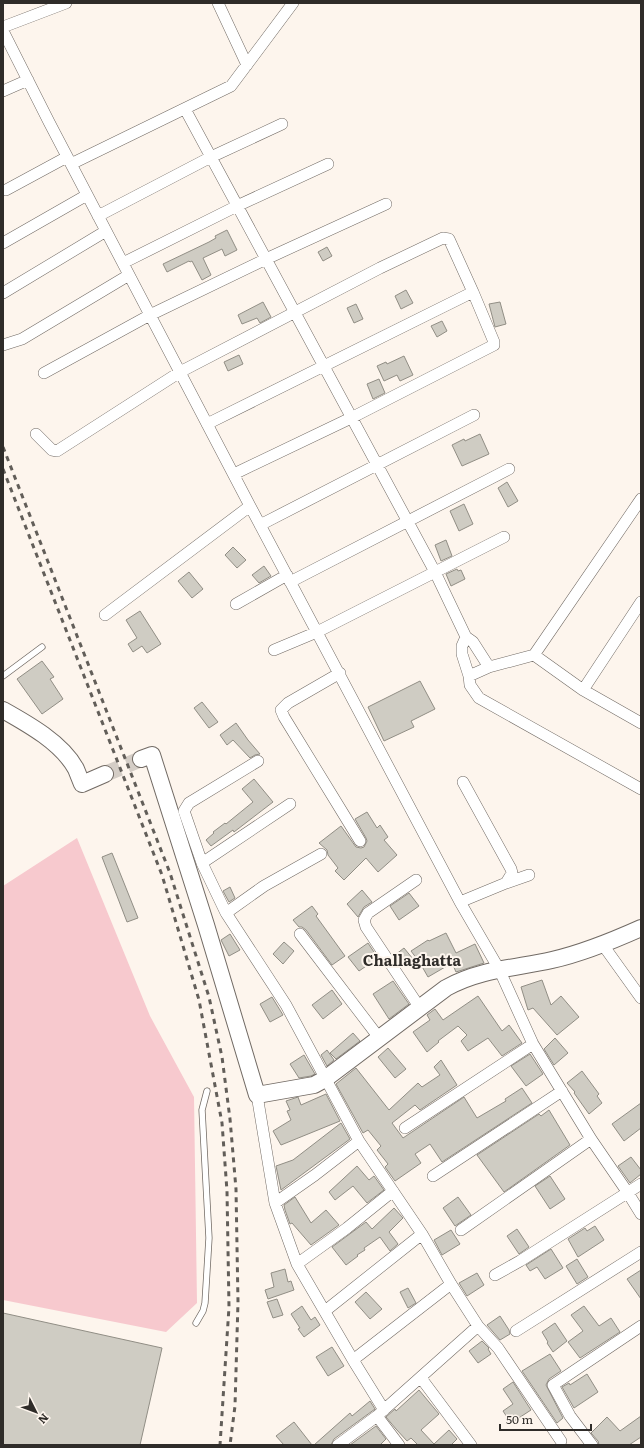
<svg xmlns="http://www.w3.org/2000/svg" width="644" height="1448" viewBox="0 0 644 1448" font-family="Literata,serif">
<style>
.green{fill:#f7c9ce}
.building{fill:#cfccc3;stroke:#918e85}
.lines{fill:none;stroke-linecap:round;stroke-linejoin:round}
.secondary-tunnel{stroke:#d4cdc6;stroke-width:16;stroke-dasharray:16 8;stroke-linecap:butt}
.lane-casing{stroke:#716a64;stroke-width:7}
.street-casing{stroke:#716a64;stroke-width:12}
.secondary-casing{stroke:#716a64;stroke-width:18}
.lane{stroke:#fff;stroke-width:5.5}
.street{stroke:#fff;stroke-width:11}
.secondary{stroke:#fff;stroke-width:16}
.rail{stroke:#625e59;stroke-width:3;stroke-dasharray:5 5;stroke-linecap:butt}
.labels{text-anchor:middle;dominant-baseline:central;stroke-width:4;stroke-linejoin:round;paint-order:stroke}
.district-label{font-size:15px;font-weight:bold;fill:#2f2c29;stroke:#fdf5ed}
</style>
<rect width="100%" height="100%" fill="#fdf5ed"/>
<path class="green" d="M77,838L150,1016L194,1097L197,1303L166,1332L3,1300V886Z"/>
<path class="building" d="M227,230L237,250L225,256L222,249L203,258L211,275L202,280L192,261L190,262L189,261L167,272L163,264L209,242L216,238L215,236Z
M327,247L332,256L323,261L318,252Z
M406,290L413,303L401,309L395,296Z
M263,302L271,317L260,323L257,318L242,324L238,315Z
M500,302L506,324L495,327L489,304Z
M356,304L363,319L354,323L347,308Z
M442,321L447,331L437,337L431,326Z
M239,355L243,364L228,371L224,362Z
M404,356L413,375L400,381L397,375L384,381L377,366L386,362L387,364Z
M379,379L385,393L373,399L367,384Z
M480,434L489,454L462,466L452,445L464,439L465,441Z
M507,482L518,501L508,507L498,488Z
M464,504L473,524L459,531L450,511Z
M446,540L452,556L441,561L435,545Z
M233,547L246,560L237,568L225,555Z
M264,566L271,576L259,583L252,575Z
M457,569L458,571L461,570L465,579L451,586L446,574Z
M189,572L203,589L192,598L178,581Z
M140,611L161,644L147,653L142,646L133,652L128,644L137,638L126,620Z
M42,661L54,677L50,679L63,699L42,714L17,679Z
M420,681L435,709L411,721L414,727L384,741L368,707Z
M202,702L218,722L209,728L194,708Z
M236,723L248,740L260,754L255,755L250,758L233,740L227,745L220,735Z
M254,779L273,802L234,832L233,830L211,846L206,840L214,833L213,832L225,823L226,824L253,802L242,789Z
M367,812L377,828L380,825L388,837L384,840L397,855L378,872L366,858L344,880L335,871L338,868L328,855L327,850L319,843L341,826L356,847L361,848L364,847L367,841L366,838L355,819Z
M112,853L138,918L127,922L102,857Z
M230,887L235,898L229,902L223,891Z
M362,890L372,902L364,907L358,917L347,904Z
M409,893L419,906L399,920L390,906Z
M312,906L318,914L316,916L345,956L332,965L306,930L302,927H299L293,920Z
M446,933L456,953L475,944L484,963L456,972L452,963L428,977L420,963L411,951L428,940L429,941Z
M230,934L240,950L229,956L221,940Z
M284,942L294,951L283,964L273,954Z
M368,943L378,958L359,971L348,957Z
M404,948L413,959L404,967L395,955Z
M542,980L551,1005L561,996L579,1017L557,1035L533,1008L528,1010L521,987Z
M393,981L409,1004L389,1019L373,994Z
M332,990L342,1004L323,1019L312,1005Z
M478,996L502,1031L509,1025L522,1043L502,1056L488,1038L468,1051L461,1041L467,1035L458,1026L438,1041L439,1042L427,1052L413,1032L430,1020L427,1015L435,1009L443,1020Z
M272,997L283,1015L270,1022L260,1004Z
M353,1033L360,1041L336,1059L330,1053Z
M555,1038L568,1053L554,1065L544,1049Z
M388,1048L406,1069L395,1078L378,1057Z
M327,1050L334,1060L327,1066L321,1055Z
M530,1054L543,1074L526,1086L511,1066Z
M304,1055L315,1074L311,1076L299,1078L290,1064Z
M441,1060L457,1085L420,1110L415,1105L392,1123L403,1138L464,1097L477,1118L506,1101L505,1099L522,1088L532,1103L442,1162L430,1144L415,1154L421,1163L395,1181L385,1167L388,1164L377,1150L381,1146L368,1130L363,1133L336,1084L356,1068L389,1110L418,1083L422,1087L440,1075L434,1067Z
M582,1071L599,1094L597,1096L602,1103L589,1114L574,1093L575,1092L567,1083Z
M326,1094L340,1121L281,1145L273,1131L291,1120L287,1111L290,1110L286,1101L298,1097L301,1105Z
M641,1103V1128L624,1141L612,1124Z
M549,1110L570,1145L504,1192L477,1155L539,1114L541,1116Z
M341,1123L350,1139L281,1190L276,1166L293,1160Z
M631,1157L641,1170V1174L630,1183L618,1166Z
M357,1166L369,1180L374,1176L384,1190L367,1203L353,1186L335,1200L329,1192Z
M550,1176L565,1199L550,1209L535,1186Z
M295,1197L311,1223L326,1210L339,1225L311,1245L292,1223L290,1224L285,1210L284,1205Z
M458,1197L471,1215L455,1226L443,1208Z
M394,1208L403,1218L389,1232L398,1244L390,1251L380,1237L364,1248L365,1250L357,1255L358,1256L346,1265L332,1247L366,1222L372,1229Z
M595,1226L604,1240L578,1257L568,1239L585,1228L587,1231Z
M517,1229L529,1247L519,1254L507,1236Z
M451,1230L460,1244L442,1255L434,1240Z
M551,1249L563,1268L545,1279L537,1267L530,1271L526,1265Z
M577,1259L588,1277L577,1284L566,1266Z
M285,1269L288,1282L291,1281L294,1290L268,1299L265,1290L274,1287L271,1273Z
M641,1270V1299L627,1279Z
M477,1273L484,1285L467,1296L459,1283Z
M408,1288L416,1303L408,1308L400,1292Z
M366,1292L382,1309L370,1319L355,1302Z
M277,1299L283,1315L273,1318L267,1302Z
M302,1306L311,1320L315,1317L320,1325L304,1337L298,1329L300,1328L291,1314Z
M584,1306L599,1326L611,1318L620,1332L580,1358L568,1342L583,1331L571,1315Z
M3,1313L162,1348L140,1445H3Z
M500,1316L509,1330L510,1334L500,1340L487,1325Z
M555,1323L567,1341L553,1352L547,1343L548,1342L542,1332Z
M482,1341L489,1348L488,1349L491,1354L478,1363L469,1351Z
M332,1347L344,1366L328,1376L316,1357Z
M550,1354L561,1371L549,1379L546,1385L563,1418L557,1423L522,1371Z
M587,1374L598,1392L574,1408L562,1387L569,1383L570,1385Z
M513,1382L531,1410L511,1423L503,1411L513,1404L503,1389Z
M419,1390L439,1414L421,1430L434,1444L449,1430L457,1439L451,1445H418L411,1438L407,1441L396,1429L386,1417L395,1409L396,1411Z
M370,1401L375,1409L334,1439L331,1445H314L350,1413L352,1416Z
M641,1416V1437L629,1445H599L598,1441L591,1433L607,1417L620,1431Z
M294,1422L312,1445H284L276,1436Z
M376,1426L386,1439L380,1445H350Z"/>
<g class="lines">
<path class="secondary-tunnel" d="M105,774L141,759"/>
<g class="lane-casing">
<path id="lane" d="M3,676L42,647
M196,1323L203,1311L205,1303L209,1238L202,1110L207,1091"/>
</g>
<g class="street-casing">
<path id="street" d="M218,3L247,65
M3,27L66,3
M3,31L49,122L250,506L460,902L499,969L533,1044L591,1139L628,1193L641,1214
M3,91L28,80
M185,109L435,572L466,637L462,646V654L469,676L470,685L479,698L641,789
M71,164L231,86L293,3
M6,190L67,157
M98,216L211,157L282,124
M3,243L87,195
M123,263L237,206L328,164
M3,293L106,231
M3,345L22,339L129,275
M44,373L150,315L266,259L386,204
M207,424L473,292
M36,434L52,450L57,451L180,372L380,268L443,238L449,239L473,292L494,342V345L351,418L234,474
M260,525L474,415
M290,582L509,469
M236,604L287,575
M105,615L250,506
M466,637L473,642L489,667L534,655L583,690L641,723
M274,650L317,632L504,537
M534,655L641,499
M340,673L288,703L281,710L284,717L360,841
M469,676L489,667
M583,690L641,602
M258,761L189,803L184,811L202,863L226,913L286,1005L359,1141L422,1234L451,1284L478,1326L498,1348L561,1441
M202,863L290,804
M416,880L368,913L364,920L366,927L420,1008
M506,883L529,875
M460,902L506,883L512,873L511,869L463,782
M226,913L264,886L321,854
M300,934L380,1039
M603,945L641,998
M257,1095L275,1203L297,1264L353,1360L384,1410
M405,1128L533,1044
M433,1176L562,1091
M275,1203L315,1175L359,1141
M461,1230L591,1139
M297,1264L347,1228L393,1191
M495,1275L520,1261L641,1184
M325,1311L422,1234
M516,1331L641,1252
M353,1360L451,1284
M421,1378L471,1445
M338,1445L377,1416
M399,1445L377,1416L478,1326
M592,1445L570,1416L553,1385L641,1326"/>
</g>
<g class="secondary-casing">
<path id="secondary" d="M3,710C28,724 62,743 76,769C78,774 80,779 82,784L105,774
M141,759L152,755L206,925L257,1095L314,1085L325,1079L446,988C480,969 516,968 552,960C583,953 612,941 641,928"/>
</g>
<use href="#lane" class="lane"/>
<use href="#street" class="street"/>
<use href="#secondary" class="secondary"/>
<path class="rail" d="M3,447L170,873L209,997L222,1057L230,1119L236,1189L238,1302L235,1406L230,1445
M3,469L162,875L199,1000L222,1123L227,1191L229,1307L220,1445"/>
</g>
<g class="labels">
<g class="district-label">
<text x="412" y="959">Challaghatta</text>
</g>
</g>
<rect width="644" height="1448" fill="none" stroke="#2f2c29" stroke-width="8"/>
<g transform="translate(36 1412) rotate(132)" stroke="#fdf5ed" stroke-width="3" paint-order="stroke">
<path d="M0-3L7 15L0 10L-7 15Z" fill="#2f2c29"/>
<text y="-6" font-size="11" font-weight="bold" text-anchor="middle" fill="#2f2c29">N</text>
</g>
<path d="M500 1424v6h91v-6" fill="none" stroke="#2f2c29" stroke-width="2"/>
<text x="506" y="1424" font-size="12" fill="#2f2c29" stroke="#fdf5ed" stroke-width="3" paint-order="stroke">50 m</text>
</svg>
